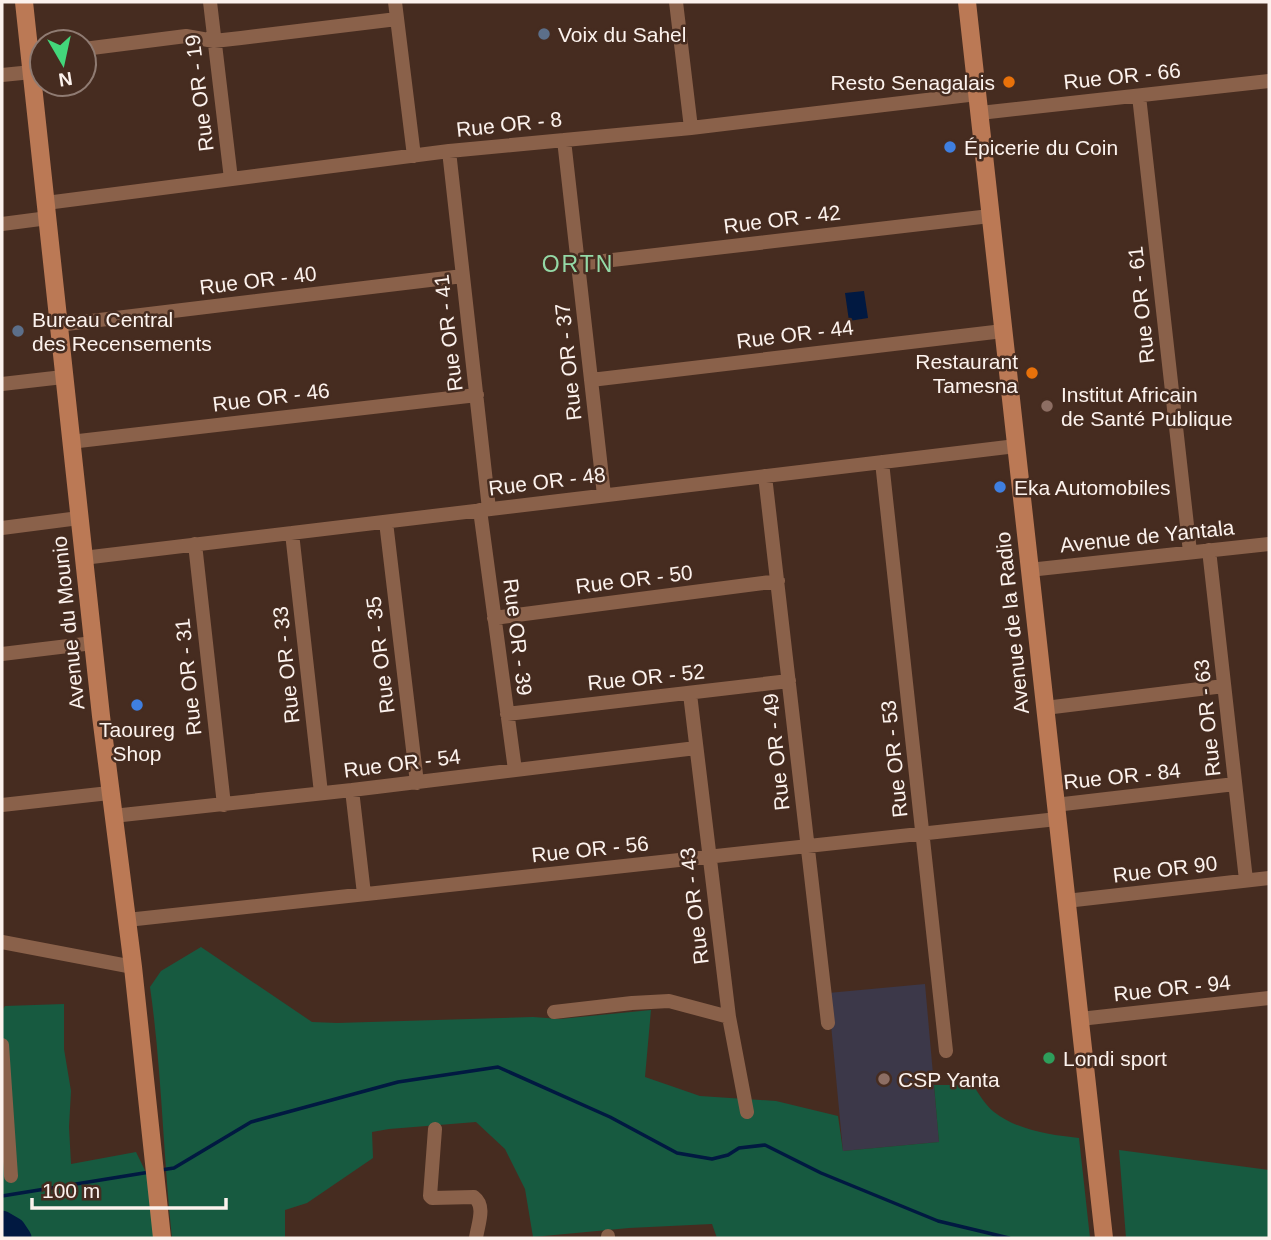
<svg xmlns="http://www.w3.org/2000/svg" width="1271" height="1240" viewBox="0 0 1271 1240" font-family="Helvetica,sans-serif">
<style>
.education{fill:#3c3849}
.green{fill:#175a40}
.water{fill:#011941}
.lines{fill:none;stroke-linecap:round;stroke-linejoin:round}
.stream{stroke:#011941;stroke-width:3.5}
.river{stroke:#011941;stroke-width:23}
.street{stroke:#8a614a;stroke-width:14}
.secondary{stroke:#bb7955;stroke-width:18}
.service-dot{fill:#5c6f8a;stroke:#462c20;stroke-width:2.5}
.food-dot{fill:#e8710a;stroke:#462c20;stroke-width:2.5}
.shop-dot{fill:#3f7fe0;stroke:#462c20;stroke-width:2.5}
.education-dot{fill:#8d6e63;stroke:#462c20;stroke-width:2.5}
.leisure-dot{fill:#2e9e5b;stroke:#462c20;stroke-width:2.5}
.labels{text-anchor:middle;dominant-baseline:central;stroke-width:5;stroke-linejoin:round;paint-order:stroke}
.poi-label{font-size:21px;fill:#fcf2ed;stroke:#462c20;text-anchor:start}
.street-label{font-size:21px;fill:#fcf2ed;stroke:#462c20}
.neighbourhood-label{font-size:23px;letter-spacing:2px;fill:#94d9a6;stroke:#462c20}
</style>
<rect width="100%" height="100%" fill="#462c20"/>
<path class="education" d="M925,984L939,1142L843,1151L828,993Z"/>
<path class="green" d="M201,947L312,1022L337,1023L533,1017L560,1019L651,1010L645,1077L700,1096L776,1101L838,1116L843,1151L939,1142L934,1085H973C979,1094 986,1106 994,1112C1017,1130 1050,1135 1079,1138L1090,1238H717L712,1224L629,1228L533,1237L525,1189L505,1149L476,1122L389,1129L372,1132L373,1158L307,1203L285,1210V1238H172C163,1155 162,1071 150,987L161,971Z
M64,1004V1049L71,1091L69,1127L71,1164L136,1152L159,1199L157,1238H2V1011L5,1006Z
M1119,1150L1269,1170V1238H1126Z"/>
<path class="water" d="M864,291L868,318L849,321L845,293Z"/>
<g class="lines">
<path class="stream" d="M161,1170L174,1168L251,1122L398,1082L498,1067L610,1117L677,1153L712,1159L728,1155L739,1148L765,1145L821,1173L938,1221L1009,1238
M2,1196L150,1172"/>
<path class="river" d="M2,1222L14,1229L20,1238"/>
<path class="street" d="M210,2L231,179
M395,2L414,156
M676,2L691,128
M84,49L186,36L214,41L241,38L397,19
M2,75L32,72
M1139,96L1190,552
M980,113L1269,81
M564,140L604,495
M449,151L489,509
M46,203L449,151L691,128L977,94
M2,224L48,218
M578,264L990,216
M58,325L463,276
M591,380L1003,331
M2,384L63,377
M70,442L477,395
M882,462L946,1051
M765,476L828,1023
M480,510L515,770
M386,522L417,783
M2,528L79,518
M292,533L321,793
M195,544L224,805
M1209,550L1246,880
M83,558L1016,446
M1029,570L1269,544
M494,618L778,581
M2,654L93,643
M690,694L729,1017L747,1112
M1045,708L1224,686
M507,714L789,681
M352,790L364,894
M2,805L109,793
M1055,805L1235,784
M113,816L352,790L696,748
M1066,901L1269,878
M127,920L1057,819
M2,942L133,967
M554,1012L632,1003L669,1001L729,1017
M1080,1019L1269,998
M2,1045L11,1176
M435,1129L430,1196L432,1198L474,1197C486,1206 478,1224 476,1238
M608,1238V1236"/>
<path class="secondary" d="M24,2L101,716L133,967L162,1238
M967,2L1104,1238"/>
</g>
<g class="service-dot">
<circle cx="544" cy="34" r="7"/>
<circle cx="18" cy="331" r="7"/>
</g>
<g class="food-dot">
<circle cx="1009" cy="82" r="7"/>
<circle cx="1032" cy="373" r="7"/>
</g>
<g class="shop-dot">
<circle cx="950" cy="147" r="7"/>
<circle cx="1000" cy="487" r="7"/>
<circle cx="137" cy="705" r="7"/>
</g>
<g class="education-dot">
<circle cx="1047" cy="406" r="7"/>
<circle cx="884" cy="1079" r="7"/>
</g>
<circle class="leisure-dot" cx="1049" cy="1058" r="7"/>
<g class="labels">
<g class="poi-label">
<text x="558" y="34">Voix du Sahel</text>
<text x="995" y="82" text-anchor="end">Resto Senagalais</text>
<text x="964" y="147">Épicerie du Coin</text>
<text x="32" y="319">Bureau Central<tspan x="32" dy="24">des Recensements</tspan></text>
<text x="1018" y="361" text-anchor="end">Restaurant<tspan x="1018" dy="24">Tamesna</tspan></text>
<text x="1061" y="394">Institut Africain<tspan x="1061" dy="24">de Santé Publique</tspan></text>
<text x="1014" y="487">Eka Automobiles</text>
<text x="137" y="729" text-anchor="middle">Taoureg<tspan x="137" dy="24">Shop</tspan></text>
<text x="1063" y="1058">Londi sport</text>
<text x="898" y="1079">CSP Yanta</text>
</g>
<g class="street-label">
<text transform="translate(1122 76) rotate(-6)">Rue OR - 66</text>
<text transform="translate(199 93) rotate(-97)">Rue OR - 19</text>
<text transform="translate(509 124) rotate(-6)">Rue OR - 8</text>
<text transform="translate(782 219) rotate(-7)">Rue OR - 42</text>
<text transform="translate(258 280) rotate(-7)">Rue OR - 40</text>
<text transform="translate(1141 305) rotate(-96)">Rue OR - 61</text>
<text transform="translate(448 333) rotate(-97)">Rue OR - 41</text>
<text transform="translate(795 334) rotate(-7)">Rue OR - 44</text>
<text transform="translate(568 362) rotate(-96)">Rue OR - 37</text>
<text transform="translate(271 397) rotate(-7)">Rue OR - 46</text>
<text transform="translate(547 481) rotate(-7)">Rue OR - 48</text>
<text transform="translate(1147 536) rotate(-6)">Avenue de Yantala</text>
<text transform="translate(634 579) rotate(-7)">Rue OR - 50</text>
<text transform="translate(68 623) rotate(-96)">Avenue du Mounio</text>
<text transform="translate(1012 623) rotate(-96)">Avenue de la Radio</text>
<text transform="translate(518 637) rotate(83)">Rue OR - 39</text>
<text transform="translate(380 655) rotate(-97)">Rue OR - 35</text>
<text transform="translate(286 665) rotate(-96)">Rue OR - 33</text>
<text transform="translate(188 677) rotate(-96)">Rue OR - 31</text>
<text transform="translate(646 677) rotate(-6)">Rue OR - 52</text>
<text transform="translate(1207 718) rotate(-96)">Rue OR - 63</text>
<text transform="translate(776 752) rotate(-96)">Rue OR - 49</text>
<text transform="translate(894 759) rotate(-96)">Rue OR - 53</text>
<text transform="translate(402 763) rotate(-7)">Rue OR - 54</text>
<text transform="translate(1122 776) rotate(-6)">Rue OR - 84</text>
<text transform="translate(590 849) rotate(-6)">Rue OR - 56</text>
<text transform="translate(1165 869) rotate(-7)">Rue OR 90</text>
<text transform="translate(694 906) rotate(-97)">Rue OR - 43</text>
<text transform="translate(1172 988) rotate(-6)">Rue OR - 94</text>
</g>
<g class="neighbourhood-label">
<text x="578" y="264">ORTN</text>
</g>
</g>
<rect width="1271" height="1240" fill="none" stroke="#fcf2ed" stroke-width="7"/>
<g transform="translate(63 63) rotate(171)"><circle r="33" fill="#462c20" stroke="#8f7b72" stroke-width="2"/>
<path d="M0-5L12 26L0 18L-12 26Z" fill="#43d77b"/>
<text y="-10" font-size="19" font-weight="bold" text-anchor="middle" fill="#fcf2ed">N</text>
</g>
<path d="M32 1198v10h194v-10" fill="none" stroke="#fcf2ed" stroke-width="3.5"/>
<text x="42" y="1198" font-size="21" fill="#fcf2ed" stroke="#462c20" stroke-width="5" paint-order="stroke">100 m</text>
</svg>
